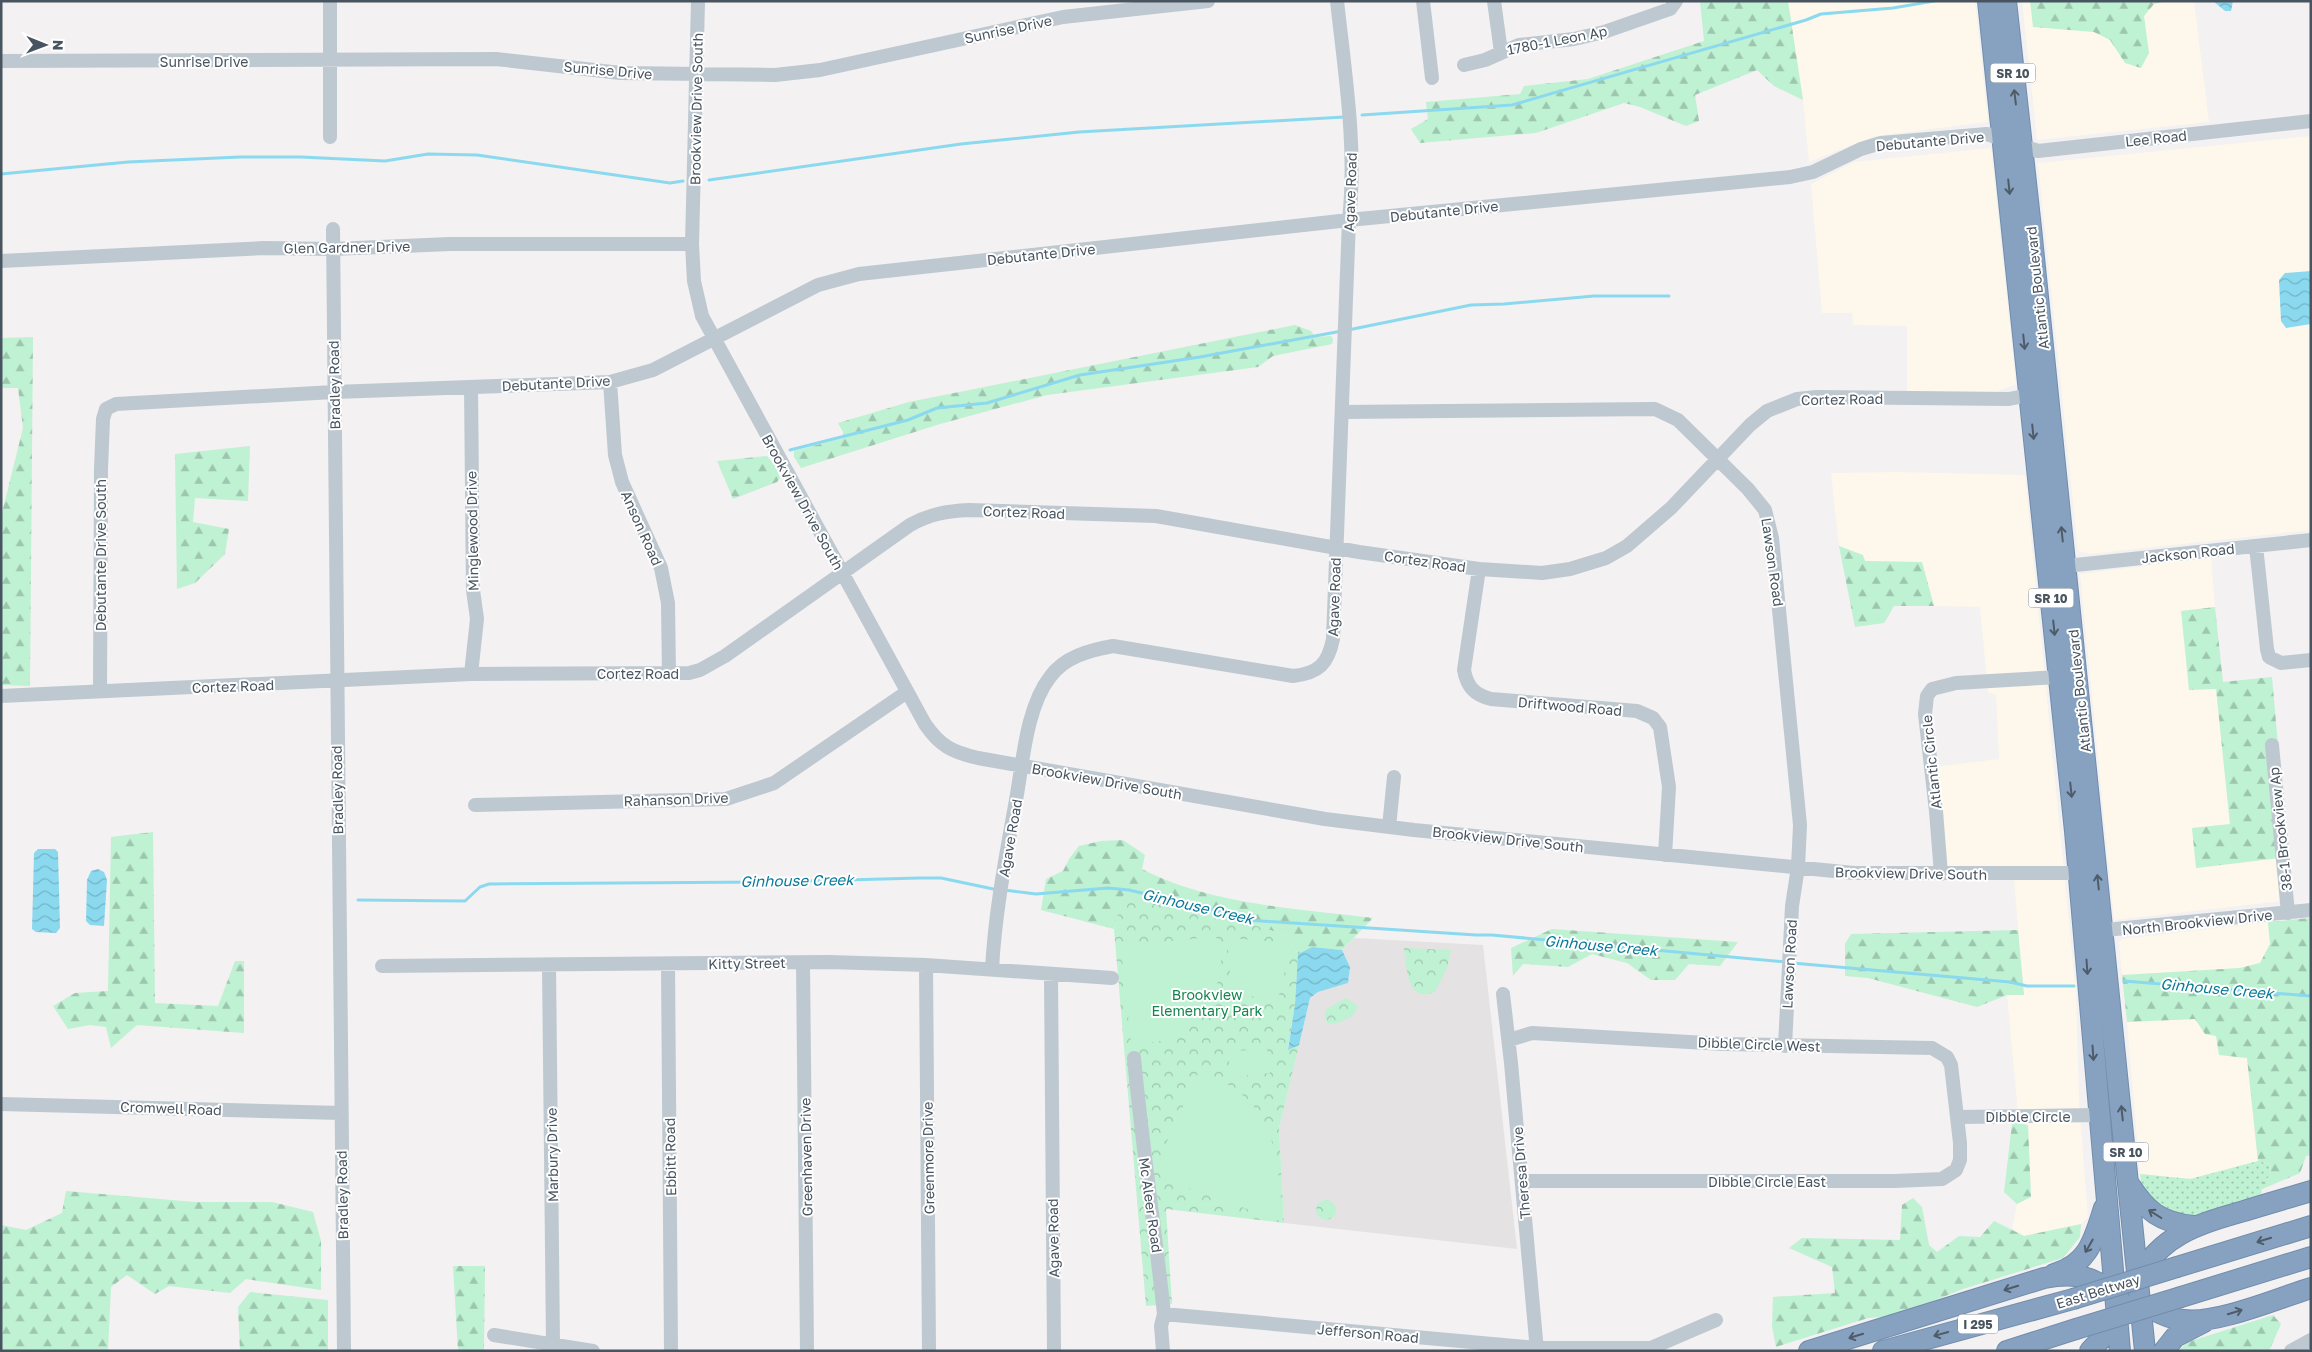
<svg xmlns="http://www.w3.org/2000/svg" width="2312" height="1352" viewBox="0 0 2312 1352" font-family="'Golos Text',sans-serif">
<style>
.commercial{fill:#fdf8eb}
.education{fill:#e4e2e3}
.grass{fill:url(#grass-dots)}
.forest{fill:url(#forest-firs)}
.park{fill:url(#park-crowns)}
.pitch{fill:#bff1d3}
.water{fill:url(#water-waves)}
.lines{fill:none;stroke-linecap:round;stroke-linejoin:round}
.stream{stroke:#8bd9ef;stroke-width:3}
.highway-casing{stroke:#728dac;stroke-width:22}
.minor{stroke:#bec8d0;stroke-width:14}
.highway{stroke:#87a2c1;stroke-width:20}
.highway-bridge-casing{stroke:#728dac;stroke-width:22;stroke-linecap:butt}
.highway-bridge{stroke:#87a2c1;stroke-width:20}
.oneway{stroke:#4e5c69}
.labels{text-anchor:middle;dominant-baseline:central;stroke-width:4;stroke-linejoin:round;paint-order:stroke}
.shield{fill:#fff;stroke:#7f878f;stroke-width:1}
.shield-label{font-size:12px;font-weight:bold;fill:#48545f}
.street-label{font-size:14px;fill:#48545f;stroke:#fff}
.park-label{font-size:14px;fill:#14844e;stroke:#fff}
.water-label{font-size:15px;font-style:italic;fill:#097a9a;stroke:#fff}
</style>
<defs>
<pattern id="grass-dots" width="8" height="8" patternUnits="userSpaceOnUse" patternTransform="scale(1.25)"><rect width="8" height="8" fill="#bff1d3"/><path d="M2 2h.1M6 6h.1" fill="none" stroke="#9dc6ae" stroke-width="1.8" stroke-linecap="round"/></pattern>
<pattern id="forest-firs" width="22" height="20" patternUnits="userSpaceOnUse" patternTransform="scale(1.25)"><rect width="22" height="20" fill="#bff1d3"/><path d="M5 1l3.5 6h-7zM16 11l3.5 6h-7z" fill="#9dc6ae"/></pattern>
<pattern id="park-crowns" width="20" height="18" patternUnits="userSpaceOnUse" patternTransform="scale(1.25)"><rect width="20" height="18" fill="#bff1d3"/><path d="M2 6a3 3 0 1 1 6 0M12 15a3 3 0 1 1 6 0" fill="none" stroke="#9dc6ae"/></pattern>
<pattern id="water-waves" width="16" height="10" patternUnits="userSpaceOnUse" patternTransform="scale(1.25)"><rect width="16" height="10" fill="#8bd9ef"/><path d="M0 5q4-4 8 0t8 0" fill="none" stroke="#74b3c5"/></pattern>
</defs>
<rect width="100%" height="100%" fill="#f3f1f1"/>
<path class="commercial" d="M1788,1H1975L1988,122L1875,136L1809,162L1803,100Z
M2022,1H2194L2209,122L2037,140Z
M2311,136V530L2090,554L2078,551L2038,163Z
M1991,148L2016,384L1997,392H1907V326L1853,325L1852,313H1822L1811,184L1854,162Z
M1898,472L2025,475L2076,994L2079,1102L2088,1217L2081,1224L2024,1236L2012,1228L2017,1204L2031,1196L2028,1126L2019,1123L2007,995H2024L2014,880L1937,879L1927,768L1999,759L1996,695L1988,692L1980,607L1934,606L1922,562L1865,561L1862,555L1839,546L1831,473Z
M2211,557L2215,607L2181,611L2216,689L2230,825L2196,868L2288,857L2292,900L2114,920L2080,574Z
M2268,922L2270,944L2261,962L2240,968L2122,975L2119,943L2122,939Z
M2195,1019L2205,1034L2216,1036L2247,1058L2258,1161L2190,1179L2140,1174L2127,1022Z"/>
<path class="education" d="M1354,938L1483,945L1517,1249L1284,1223L1279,1128L1310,998L1318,992L1348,983L1350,967L1342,950Z"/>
<path class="grass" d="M2258,1161L2270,1164L2271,1175L2262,1183L2261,1196L2199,1218L2161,1212L2142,1187L2140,1174L2190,1179Z"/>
<path class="forest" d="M1700,1H1788L1803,100L1774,86L1757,70L1695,95L1699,121L1686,126L1640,107L1624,103L1536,133L1420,143L1411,129L1428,119L1426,102L1520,94L1524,86L1588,79L1704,41Z
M2030,1H2167L2154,4L2144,16L2149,53L2141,68L2125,63L2110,40L2094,32L2033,27Z
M1295,325L1311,331L1315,337L1331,336L1333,339L1332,344L1273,356L1258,367L1047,395L940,424L801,468L794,457V451L843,438V432L838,423L909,402Z
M33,337L30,686L1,685V517L23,428L18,388H1V338Z
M250,446L248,501L195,498L193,522L229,529L225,554L195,583L177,589L175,454Z
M767,456L776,467L780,478L777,482L733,499L717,461Z
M1839,546L1863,555L1865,561L1922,562L1934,606H1894L1884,623L1855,627Z
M2215,607L2223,682L2272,677L2288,857L2196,868L2192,828L2230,824L2216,689L2189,690L2181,611Z
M153,832L155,1003L218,1006L235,961H244V1033L137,1025L111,1048L106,1027L90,1025L68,1029L53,1006L75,993L108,991L111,837Z
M1123,840L1145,855L1142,869C1211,905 1296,908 1373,918L1342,950L1312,947L1298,954L1285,935L1230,917L1190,912L1123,896L1114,929L1041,910L1046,879L1063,871L1069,859L1079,846L1101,841Z
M2311,918V1155L2306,1156L2300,1173L2260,1190L2262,1183L2271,1175L2270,1164L2258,1161L2247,1058L2219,1055L2216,1036L2205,1034L2195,1019L2127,1022L2122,975L2240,968L2260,963L2270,944L2268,922Z
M1552,929L1738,942L1720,966L1689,964L1675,980H1651L1627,963L1592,954L1568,967L1523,964L1513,976L1511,948Z
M2018,930L2024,995H2007L1977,1007L1868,978L1845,976V944L1851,934Z
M2019,1123L2028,1125L2031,1197L2017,1204L2004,1192L2012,1124Z
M66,1191L195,1202H272L313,1212L321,1241V1290L246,1279L230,1293L169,1286L155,1294L127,1275L111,1287L108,1351H1V1225L26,1230L62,1213Z
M1913,1198L1922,1207L1929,1245L1937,1252L1959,1236L1980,1237L1994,1221L2024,1236L2081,1224L2080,1237L2063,1258L1963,1289L1895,1316L1868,1318L1776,1347L1772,1326L1773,1297L1835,1293L1832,1267L1789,1248L1802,1238L1900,1240L1902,1205Z
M453,1266H485L484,1351H458Z
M250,1292L328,1300V1351H240L238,1307Z
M2273,1315L2281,1324L2269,1351H2178L2188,1342Z"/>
<path class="park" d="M1123,895L1190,912L1230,917L1285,935L1298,954L1295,1004L1288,1049L1299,1045L1279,1128L1284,1223L1166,1209L1172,1304L1146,1306L1114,929Z
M1404,948L1451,950L1447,968L1435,992C1431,993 1426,995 1423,994C1406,993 1406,960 1404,948Z
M1346,998L1357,1005C1358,1017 1339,1024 1329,1024L1325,1019V1010Z
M1316 1210a10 10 0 1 1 20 0a10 10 0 1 1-20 0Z"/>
<path class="pitch" d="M1211,937L1220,939C1226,979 1210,1022 1169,1038C1157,1043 1143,1043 1131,1044L1122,956L1131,945Z
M1227,938L1280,942L1289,952L1277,1005L1234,990L1231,982Z
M1267,1048L1270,1073L1231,1077L1228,1052Z
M1199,1071C1278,1100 1276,1150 1283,1222L1161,1178L1156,1166Z"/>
<path class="water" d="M2213,1H2233L2231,11H2225Z
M2311,271V324L2286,328L2281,321L2279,280L2285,273Z
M38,849H55L58,852L60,928L56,933L36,932L32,929L34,853Z
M98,869L104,872L107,880L104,926L90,925L86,921L87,880L91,871Z
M1312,947L1342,950L1350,967L1348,983L1318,992L1310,998L1299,1045L1288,1050L1295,1004L1298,954Z"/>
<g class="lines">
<path class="stream" d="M1362,115L1512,105L1806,20L1821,14L1893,8L1934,1
M1,174L128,162L240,157H301L385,161L428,154L477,155L670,183L683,181
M709,180L961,144L1079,132L1344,117
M1348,330L1471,305L1504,304L1594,296H1669
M790,450L908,420L937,408L987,403L1080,375L1200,357L1342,331
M1004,890L1036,894L1108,888L1129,890L1222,912L1247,920L1476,935H1492L1786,962
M358,900L465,901L480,887L489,884L771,882L920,878H941L998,890
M1792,963L2010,982L2027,986H2074
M2124,981L2311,996"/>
<g class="highway-casing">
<path id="highway" d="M1988,1L2075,831L2120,1351
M2006,1L2031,228L2145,1351
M2129,1184C2147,1212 2160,1222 2193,1226
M2177,1267L2311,1226
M2054,1274C2089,1264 2094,1239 2104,1208
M2136,1284C2156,1236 2198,1224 2244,1211C2266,1204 2288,1198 2311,1191
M2181,1297L2311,1257
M2138,1300C2152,1310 2166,1318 2183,1320C2216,1325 2278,1298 2311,1288
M1809,1351L2044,1278C2076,1272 2095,1276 2119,1298
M1883,1351L2073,1299
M2007,1351L2076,1329
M2090,1351L2105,1335L2118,1312
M2164,1351L2175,1337L2204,1322"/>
</g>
<path class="minor" d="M330,1V137
M698,1L692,244L694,281L702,316L925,724C940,746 952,752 978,758L1325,819L1414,830L1854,873H2079
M1423,1L1432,78
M1494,1L1501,52
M1,61L496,59L621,73L775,75L820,70L1063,17L1208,1
M1464,65L1485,60L1519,45L1574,39L1604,32L1670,9L1676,1
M333,229L344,1351
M1,261L264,248L333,249L450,244H692
M610,382L615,455L622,482L661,568L668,603L669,674
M471,387L473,590L477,619L471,674
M1342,412L1655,409L1678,420L1748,489L1765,510L1772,538L1800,825L1798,867L1792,906L1785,1046
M2256,546L2267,649L2269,657L2281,663L2311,660
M2066,566L2311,540
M1479,569L1464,670C1467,687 1475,695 1491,699L1637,711L1653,718L1660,727L1669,787L1665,855
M100,691L101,469L103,419L106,409L116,404L334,392L610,382L653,370L818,285L859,274L1349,220L1790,177L1813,172L1861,149L1881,143L1987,134L2038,151L2311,121
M1,696L471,674L689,673L700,670L725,656L910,525C930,514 947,511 969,510L1156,516L1359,552L1479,569L1542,573L1570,569L1606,558L1627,546L1671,508L1750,425L1767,411L1797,399L1817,397L2009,399L2029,395
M2272,745L2288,913
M475,805L726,799L774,783L907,692
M1389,827L1394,777
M1941,874L1936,811L1925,714L1927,696L1932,689L1956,683L2059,677
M2095,931L2311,910
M803,963L807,1351
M668,964L671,1351
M549,965L553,1344
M926,965L929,1351
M382,966L829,962L926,965L1112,978
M992,969C995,912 1006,856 1016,800C1023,762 1026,708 1050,677C1064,657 1090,650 1113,646L1293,676C1319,673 1328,664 1333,639L1349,220C1357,147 1345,74 1337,1
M1051,975L1054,1351
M1503,994L1511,1063L1537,1351
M1509,1040L1532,1033L1724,1044L1932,1048L1947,1057L1951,1065L1960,1143V1160L1956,1170L1942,1179L1895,1181H1522
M1134,1058C1142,1144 1155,1229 1164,1314L1161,1326L1163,1351
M1,1104L341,1113
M1958,1117L2098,1115
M1164,1314L1537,1348H1651L1716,1320
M494,1335L593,1351
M2291,1351L2311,1340"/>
<use href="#highway" class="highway"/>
<g class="highway-bridge-casing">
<path id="highway-bridge" d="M2073,1299L2177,1267
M2076,1329L2181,1297"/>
</g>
<use href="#highway-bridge" class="highway-bridge"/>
</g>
<defs><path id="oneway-shaft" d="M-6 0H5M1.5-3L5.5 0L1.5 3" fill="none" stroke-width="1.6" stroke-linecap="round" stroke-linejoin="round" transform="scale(1.25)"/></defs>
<g class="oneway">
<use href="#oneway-shaft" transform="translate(2015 97) rotate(-97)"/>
<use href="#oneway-shaft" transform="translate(2009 187) rotate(84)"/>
<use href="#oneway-shaft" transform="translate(2024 342) rotate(84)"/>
<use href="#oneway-shaft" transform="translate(2033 432) rotate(84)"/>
<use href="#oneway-shaft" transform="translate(2062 534) rotate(-96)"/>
<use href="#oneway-shaft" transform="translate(2054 628) rotate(84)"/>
<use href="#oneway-shaft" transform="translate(2071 790) rotate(84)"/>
<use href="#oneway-shaft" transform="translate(2098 882) rotate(-96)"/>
<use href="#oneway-shaft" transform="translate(2087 967) rotate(86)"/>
<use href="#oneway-shaft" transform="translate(2093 1053) rotate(86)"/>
<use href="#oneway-shaft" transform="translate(2122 1113) rotate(-96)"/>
<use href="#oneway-shaft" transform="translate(2155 1214) rotate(-148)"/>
<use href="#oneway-shaft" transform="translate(2264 1240) rotate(163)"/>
<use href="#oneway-shaft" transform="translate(2089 1246) rotate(120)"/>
<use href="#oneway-shaft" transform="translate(2011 1288) rotate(163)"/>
<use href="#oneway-shaft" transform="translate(2235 1312) rotate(-17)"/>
<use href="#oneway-shaft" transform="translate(1941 1334) rotate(165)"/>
<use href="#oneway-shaft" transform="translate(1856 1336) rotate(163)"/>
</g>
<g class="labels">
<g class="shield">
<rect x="1990.5" y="63.5" width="45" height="19" rx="4"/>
<rect x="2028.5" y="588.5" width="45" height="19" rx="4"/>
<rect x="2103.5" y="1142.5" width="45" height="19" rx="4"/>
<rect x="1958" y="1314.5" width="40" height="19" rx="4"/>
</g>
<g class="shield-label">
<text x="2013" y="73">SR 10</text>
<text x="2051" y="598">SR 10</text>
<text x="2126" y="1152">SR 10</text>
<text x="1978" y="1324">I 295</text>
</g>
<g class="street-label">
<text transform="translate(1008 29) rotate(-12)">Sunrise Drive</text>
<text transform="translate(1557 40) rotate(-11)">1780-1 Leon Ap</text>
<text x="204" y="61">Sunrise Drive</text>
<text transform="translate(608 70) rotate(5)">Sunrise Drive</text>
<text transform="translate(696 109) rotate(-89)">Brookview Drive South</text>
<text transform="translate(2156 138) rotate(-6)">Lee Road</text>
<text transform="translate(1930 141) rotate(-5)">Debutante Drive</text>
<text transform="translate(1350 192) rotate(-88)">Agave Road</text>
<text transform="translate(1444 211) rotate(-6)">Debutante Drive</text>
<text transform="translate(347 247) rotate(-1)">Glen Gardner Drive</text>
<text transform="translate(1041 254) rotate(-6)">Debutante Drive</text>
<text transform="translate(2037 288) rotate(-96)">Atlantic Boulevard</text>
<text transform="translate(556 383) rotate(-3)">Debutante Drive</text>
<text transform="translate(334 385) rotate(-91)">Bradley Road</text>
<text transform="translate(1842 399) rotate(-1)">Cortez Road</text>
<text transform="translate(803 502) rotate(61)">Brookview Drive South</text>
<text transform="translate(1024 512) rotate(2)">Cortez Road</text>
<text transform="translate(642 528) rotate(66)">Anson Road</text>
<text transform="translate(472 531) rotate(-91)">Minglewood Drive</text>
<text transform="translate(2188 553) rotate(-6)">Jackson Road</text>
<text transform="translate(100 555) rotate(-90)">Debutante Drive South</text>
<text transform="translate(1425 561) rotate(8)">Cortez Road</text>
<text transform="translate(1773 562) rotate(82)">Lawson Road</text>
<text transform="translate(1334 597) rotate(-88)">Agave Road</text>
<text x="638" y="673">Cortez Road</text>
<text transform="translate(233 686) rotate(-2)">Cortez Road</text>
<text transform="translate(2079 691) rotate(-96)">Atlantic Boulevard</text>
<text transform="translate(1570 706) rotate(5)">Driftwood Road</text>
<text transform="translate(1931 762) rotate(-96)">Atlantic Circle</text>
<text transform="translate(1107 781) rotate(10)">Brookview Drive South</text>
<text transform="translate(337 790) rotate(-91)">Bradley Road</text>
<text transform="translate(676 799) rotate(-2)">Rahanson Drive</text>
<text transform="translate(2280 829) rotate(-96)">38-1 Brookview Ap</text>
<text transform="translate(1010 838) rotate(-80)">Agave Road</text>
<text transform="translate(1508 839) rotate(6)">Brookview Drive South</text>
<text transform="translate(1911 873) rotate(1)">Brookview Drive South</text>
<text transform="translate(2197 922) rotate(-6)">North Brookview Drive</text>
<text transform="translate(747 963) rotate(-1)">Kitty Street</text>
<text transform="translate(1789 964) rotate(-87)">Lawson Road</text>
<text transform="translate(1759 1044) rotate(2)">Dibble Circle West</text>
<text transform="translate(171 1108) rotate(2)">Cromwell Road</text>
<text x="2028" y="1116">Dibble Circle</text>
<text transform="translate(552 1155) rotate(-91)">Marbury Drive</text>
<text transform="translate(670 1157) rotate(-91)">Ebbitt Road</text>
<text transform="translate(806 1157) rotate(-91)">Greenhaven Drive</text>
<text transform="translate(928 1158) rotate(-91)">Greenmore Drive</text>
<text transform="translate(1521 1173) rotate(-95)">Theresa Drive</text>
<text x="1767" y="1181">Dibble Circle East</text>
<text transform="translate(342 1195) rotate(-91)">Bradley Road</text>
<text transform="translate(1151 1205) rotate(82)">Mc Aleer Road</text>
<text transform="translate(1053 1238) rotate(-91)">Agave Road</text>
<text transform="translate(2098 1291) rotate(-17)">East Beltway</text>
<text transform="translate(1368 1333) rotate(5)">Jefferson Road</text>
</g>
<g class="park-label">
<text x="1207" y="994">Brookview<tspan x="1207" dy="16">Elementary Park</tspan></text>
</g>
<g class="water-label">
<text transform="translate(797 880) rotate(-1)">Ginhouse Creek</text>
<text transform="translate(1198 906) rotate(13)">Ginhouse Creek</text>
<text transform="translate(1601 945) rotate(5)">Ginhouse Creek</text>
<text transform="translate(2217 988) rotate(5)">Ginhouse Creek</text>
</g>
</g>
<rect width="2312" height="1352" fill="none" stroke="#48545f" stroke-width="5"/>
<g transform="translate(45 45) rotate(91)" stroke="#ffffff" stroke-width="4" paint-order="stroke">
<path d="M0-4L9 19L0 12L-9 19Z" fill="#48545f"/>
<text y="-8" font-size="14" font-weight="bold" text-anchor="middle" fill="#48545f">N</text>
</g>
</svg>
